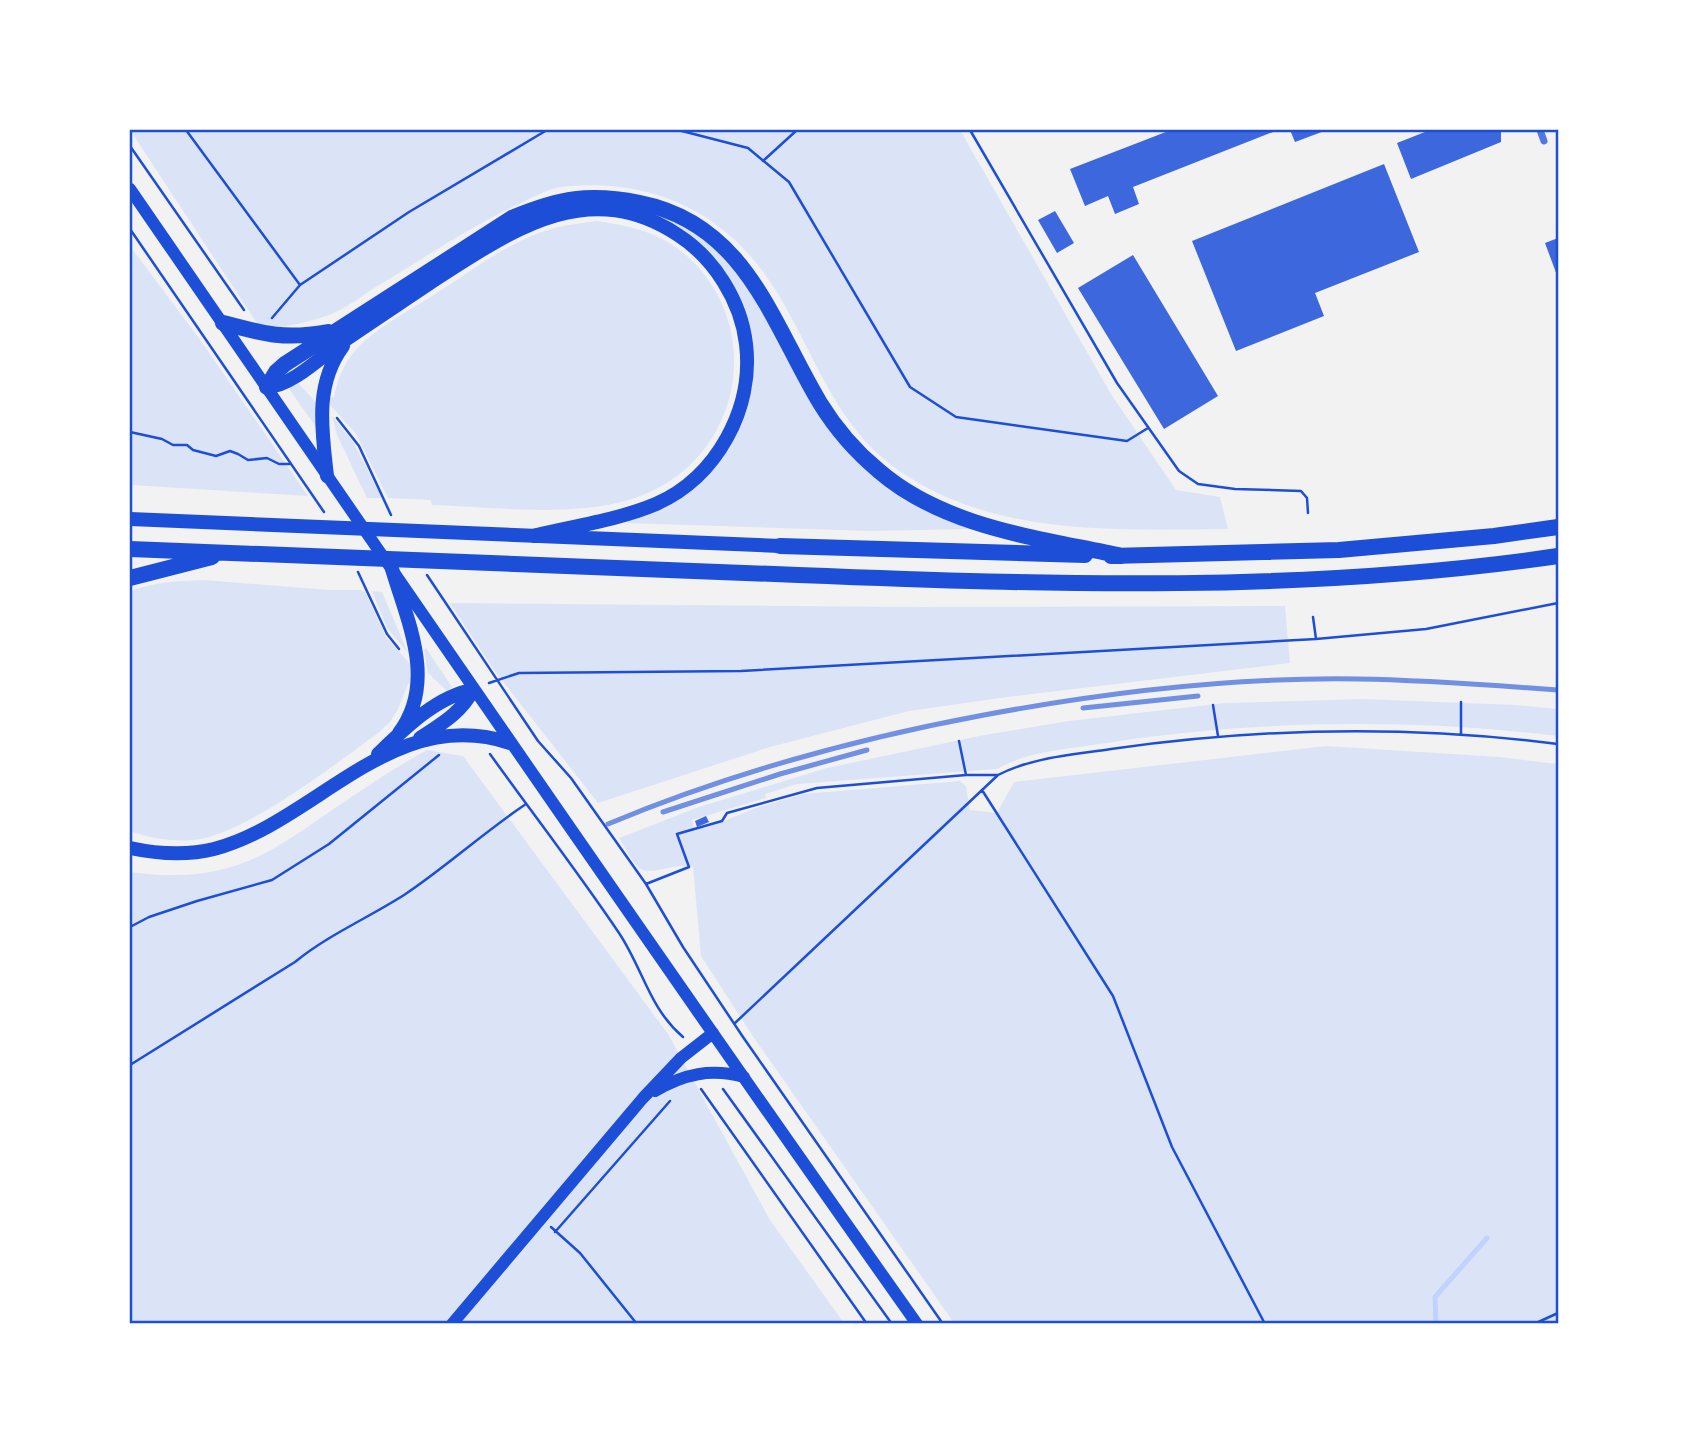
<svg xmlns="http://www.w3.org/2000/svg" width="1688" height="1453" viewBox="0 0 1688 1453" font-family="'IBM Plex Sans',sans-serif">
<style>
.green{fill:#dbe4f7}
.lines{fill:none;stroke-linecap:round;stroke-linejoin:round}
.stream{stroke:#bfd3fe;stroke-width:5}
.building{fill:#3d67dc}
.path{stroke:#1d4ed8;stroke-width:2.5}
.minor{stroke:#5277de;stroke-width:7}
.secondary{stroke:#1d4ed8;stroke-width:12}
.trunk{stroke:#1d4ed8;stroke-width:14}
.motorway{stroke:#1d4ed8;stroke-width:16}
.rail{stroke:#7290e2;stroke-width:5}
.neatline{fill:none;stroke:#1d4ed8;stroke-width:2.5}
</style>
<rect width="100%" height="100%" fill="#f2f2f2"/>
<path class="green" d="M130,130H960L1111,394L1176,490L1220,497L1228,529C1117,530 994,537 898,470C833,424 814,350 773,286C725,211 650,177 561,187C547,189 532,198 519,204C470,226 425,258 379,285C363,295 347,308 329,315C308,323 284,326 262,331Z
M643,211L686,225L737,266L867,471L907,502L972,527V529L869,531L626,523L712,470L734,440L743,419L751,393L754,361L747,317L733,285L690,235L664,219Z
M597,221C631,226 663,233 689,258C764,328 742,452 648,493C586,520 499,507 432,505L431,500L388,498L356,434L330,405V398L334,397C337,381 343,366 353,353C374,328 409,311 437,293C468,273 499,249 534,235C554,226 575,224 597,221Z
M130,246L201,341L308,496L130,485Z
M297,382L315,401L316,427L289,389Z
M332,416L353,442L382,498H367L337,435Z
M204,580L330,590H361L365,592L386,637L411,665V684H408L398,709L390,722L378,733C336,764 243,836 193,840C172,842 149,838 130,831V591C155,582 178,581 204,580Z
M372,591L382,592L408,653L387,628Z
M450,603L921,607L1285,606L1290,663L1000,698L909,711L770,747L598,803L494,670Z
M426,648L452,687L447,691L428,673L424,650Z
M1363,699L1516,705L1558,709V736C1408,718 1243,720 1093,745C1059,750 1027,752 997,769L797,784L765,794L766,798L692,820L694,828H706L756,808L803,794L960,781L966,786L970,810L997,813L1014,782L1326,746L1500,757L1558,764V1322L1555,1324L954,1323L752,1035L701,956L693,867C677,861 649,878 638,867C630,859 625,847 619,838L699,807L827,768L979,736L1069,721L1225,703Z
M427,750L463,756L668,1034L770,1220L844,1323L130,1324V872C167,877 205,877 240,864C274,852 303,830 332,810C363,789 394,768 427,750Z"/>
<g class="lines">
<path class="stream" d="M1436,1324L1435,1297L1487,1238"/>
</g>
<path class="building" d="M1171,130H1278L1133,187L1139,204L1115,214L1108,196L1085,206L1070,169Z
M1290,130H1327L1295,142Z
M1430,130H1501V142L1411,179L1397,143Z
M1384,164L1419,252L1315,293L1324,316L1236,351L1192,241Z
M1055,211L1074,243L1057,253L1038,220Z
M1558,238V278L1545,243Z
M1133,255L1218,396L1164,429L1078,288Z
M706,816L709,822L697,827L695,821Z"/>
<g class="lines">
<path class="path" d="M186,130L300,285
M678,130L748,148L789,182L910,387L956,417L1127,441L1148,428
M970,130L1117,383L1179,471L1198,484L1235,489L1301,491L1307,498L1308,513
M130,146L244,310
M763,161L797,130
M130,229L324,512
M272,318L300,285L409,212L547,130
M337,418L359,446L391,515
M130,432L162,439L173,445H187L193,450L216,456L230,451L238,454L248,460L267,458L279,464H290
M358,572L387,634L399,649
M427,575L538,741L571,778L646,884L683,947L743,1037L943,1324
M1313,617L1316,639
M489,683L519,673L741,671L1316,639L1426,629L1558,603
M1213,705L1218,736
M1461,734V702
M959,741L966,775
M490,754C533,814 578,872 619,933C643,969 649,1008 683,1037
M982,790L1113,996L1172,1147L1265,1324
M646,884L689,867L677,834L722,821L727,813L817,788L966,775H998
M130,927L149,917L197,901L272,880L329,844L439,755
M735,1023L998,775C1033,757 1073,755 1111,749C1258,728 1411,725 1558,744
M130,1065L295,962C328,935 368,918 404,895C446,867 484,832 526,804
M701,1089L867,1324
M723,1089L892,1324
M551,1227L580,1253L637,1324
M555,1232L670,1101
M1534,1324L1558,1313"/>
<path class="minor" d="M1540,130L1544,141"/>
<path class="secondary" d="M130,189C391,568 651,948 917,1324
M655,1091C684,1074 711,1068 744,1077
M452,1324L643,1098L681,1058L713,1033"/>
<path class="trunk" d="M267,387C289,387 318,360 335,347C368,324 402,302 436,279C512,230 589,176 678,235C714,258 741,301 746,344C754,408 717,477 656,504C618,520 574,526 533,536
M327,476C322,431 314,385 343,346
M130,519L780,546
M392,569C408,623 437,682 399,733
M420,738C441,724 461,713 473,690
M378,754C404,729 437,696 473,690
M130,848C158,854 186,856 214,849C316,822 392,704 510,743"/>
<path class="motorway" d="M223,323C264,334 285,340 328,332
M267,387L276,372L285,364L512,218C560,198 589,193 640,203C746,224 772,323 820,403C836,429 856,452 879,471C945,528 1040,538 1122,556
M780,546L1085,555
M130,549C352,556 575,566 798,575C1052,585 1306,593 1558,556
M1111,556L1339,550L1494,536L1558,527
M130,578L212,557"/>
<path class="rail" d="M1083,708L1198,696
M663,812L780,774L867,750
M608,824C730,773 855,739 984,715C1107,692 1233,677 1358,679C1425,680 1492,685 1558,690"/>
</g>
<rect width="1688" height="1453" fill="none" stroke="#ffffff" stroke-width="262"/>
<rect x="131" y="131" width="1426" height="1191" class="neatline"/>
</svg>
